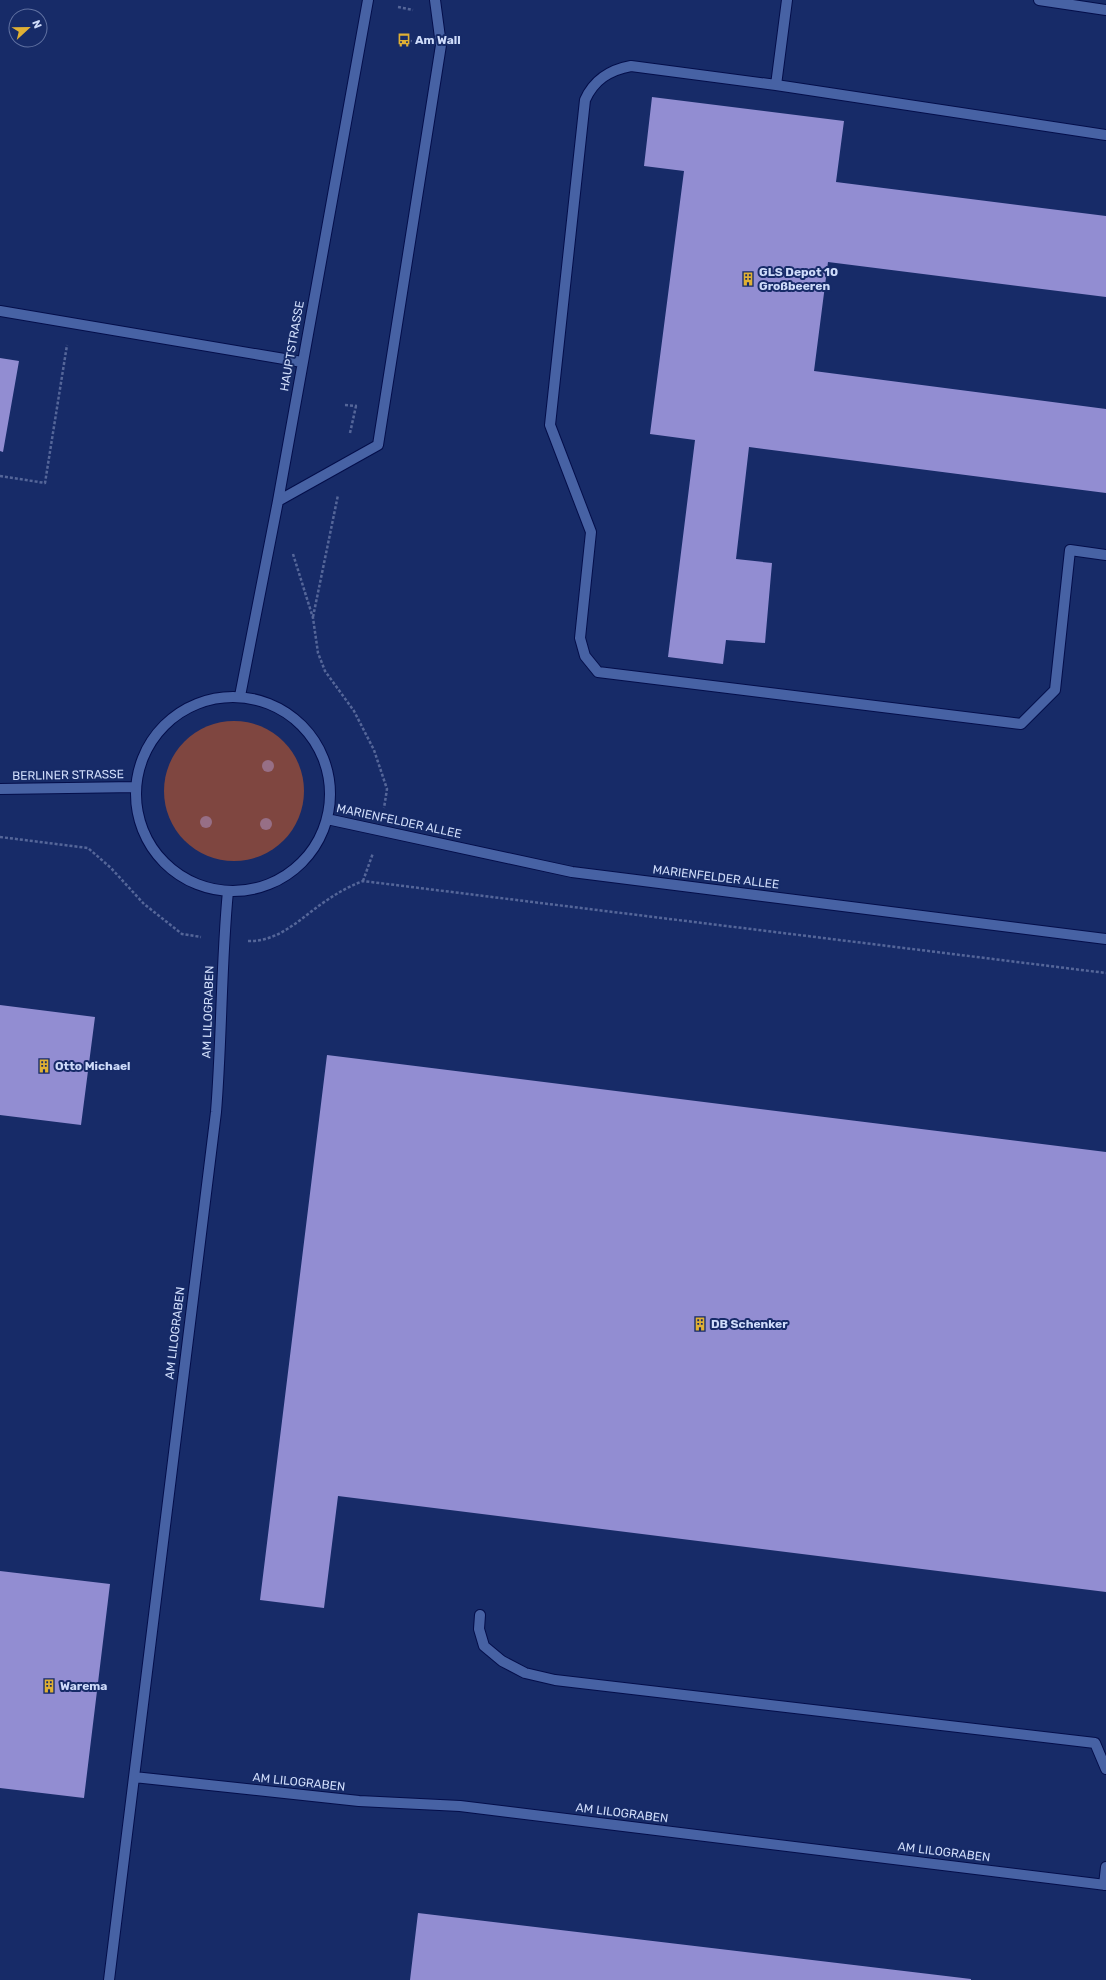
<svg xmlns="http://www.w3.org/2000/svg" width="1106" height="1980" viewBox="0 0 1106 1980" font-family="Rubik,sans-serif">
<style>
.green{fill:#7f4640}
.building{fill:#928dd2}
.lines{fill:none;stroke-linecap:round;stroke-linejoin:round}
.minor-casing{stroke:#040e4a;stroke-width:12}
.path{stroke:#569;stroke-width:2.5;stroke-dasharray:3 2;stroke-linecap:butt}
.minor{stroke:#4762a4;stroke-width:10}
.tree{fill:#976f86}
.labels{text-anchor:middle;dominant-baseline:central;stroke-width:4;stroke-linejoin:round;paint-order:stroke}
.poi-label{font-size:12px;font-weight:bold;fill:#cfdcfa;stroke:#172b68;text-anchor:start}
.street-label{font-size:12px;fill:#cfdcfa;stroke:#172b68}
</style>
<rect width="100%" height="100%" fill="#172b68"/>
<path class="green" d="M164 791a70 70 0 1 1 140 0a70 70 0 1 1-140 0Z"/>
<path class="building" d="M652,97L844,121L836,182L1106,216V297L828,262L814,371L1106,409V493L749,447L736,559L772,563L765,643L726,640L723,664L668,657L695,440L650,434L684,171L644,166Z
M0,358L19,361L3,452L0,451Z
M0,1005L95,1017L81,1125L0,1115Z
M327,1055L1106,1152V1592L338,1496L324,1608L260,1600Z
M0,1571L110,1584L84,1798L0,1788Z
M418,1913L971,1979V1980H410Z"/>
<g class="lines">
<g class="minor-casing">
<path id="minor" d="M787,0L776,85L1106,135
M1039,0L1106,10
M776,85L631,66C609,70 594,80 585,100L550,425L591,532L580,638L585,656L598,672L1021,724L1055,690L1070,550L1106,555
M0,311L302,362
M278,501L378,445L441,45L435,0
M240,696L278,501L368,0
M136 794a97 97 0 1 1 194 0a97 97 0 1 1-194 0Z
M0,789L136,787
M327,819L572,872L1106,939
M480,1615L479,1629L484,1646L502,1661L525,1673L555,1680L1095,1743L1106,1769
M134,1777L359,1801L460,1806L1106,1885
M1104,1885L1106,1867
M109,1980L216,1112C222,1038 221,964 228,891"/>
</g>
<path class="path" d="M398,7L413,10
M404,40L418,42
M345,405L357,406
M350,433L356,406
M0,476L45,483L67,345
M293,554L313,618L318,653L325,671L354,711L374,750L387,789L384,808
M313,617L338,495
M0,837L88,848L111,868L144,904L182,934L201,937
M363,881L373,853
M248,941C277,942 298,921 320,905C334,895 347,887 363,881L1106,973"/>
<use href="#minor" class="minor"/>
</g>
<g class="tree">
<circle cx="268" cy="766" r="6"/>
<circle cx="206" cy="822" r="6"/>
<circle cx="266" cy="824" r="6"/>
</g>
<defs>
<g id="bus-bare" transform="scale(1.08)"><path d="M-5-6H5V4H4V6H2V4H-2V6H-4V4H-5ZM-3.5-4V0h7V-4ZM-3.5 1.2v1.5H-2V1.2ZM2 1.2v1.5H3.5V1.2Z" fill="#e0b034" stroke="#172b68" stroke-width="2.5" paint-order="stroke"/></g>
<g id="building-bare" transform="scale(1.08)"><path d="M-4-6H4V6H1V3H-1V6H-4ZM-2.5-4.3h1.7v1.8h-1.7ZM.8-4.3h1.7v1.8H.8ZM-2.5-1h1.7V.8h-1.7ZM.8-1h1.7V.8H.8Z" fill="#e0b034" stroke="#172b68" stroke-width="2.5" paint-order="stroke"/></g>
</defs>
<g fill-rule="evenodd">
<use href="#bus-bare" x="404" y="40"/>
<use href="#building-bare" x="748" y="279"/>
<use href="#building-bare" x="44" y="1066"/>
<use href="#building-bare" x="700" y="1324"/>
<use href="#building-bare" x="49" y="1686"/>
</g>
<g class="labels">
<g class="poi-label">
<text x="415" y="40">Am Wall</text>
<text x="759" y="272">GLS Depot 10<tspan x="759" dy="14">Großbeeren</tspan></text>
<text x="55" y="1066">Otto Michael</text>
<text x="711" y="1324">DB Schenker</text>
<text x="60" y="1686">Warema</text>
</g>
<g class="street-label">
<text transform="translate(292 346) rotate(-80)">HAUPTSTRASSE</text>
<text transform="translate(68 775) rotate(-1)">BERLINER STRASSE</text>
<text transform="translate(399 821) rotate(12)">MARIENFELDER ALLEE</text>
<text transform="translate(716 877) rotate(7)">MARIENFELDER ALLEE</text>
<text transform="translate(208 1012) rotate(-88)">AM LILOGRABEN</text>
<text transform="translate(175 1333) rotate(-83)">AM LILOGRABEN</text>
<text transform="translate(299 1782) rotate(6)">AM LILOGRABEN</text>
<text transform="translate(622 1813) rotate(7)">AM LILOGRABEN</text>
<text transform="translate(944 1852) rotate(7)">AM LILOGRABEN</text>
</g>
</g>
<g transform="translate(28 28) rotate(68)"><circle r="19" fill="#172b68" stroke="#6172a2"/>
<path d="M0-3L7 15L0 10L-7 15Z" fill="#e0b034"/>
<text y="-6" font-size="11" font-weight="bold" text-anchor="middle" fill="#cfdcfa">N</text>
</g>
</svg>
